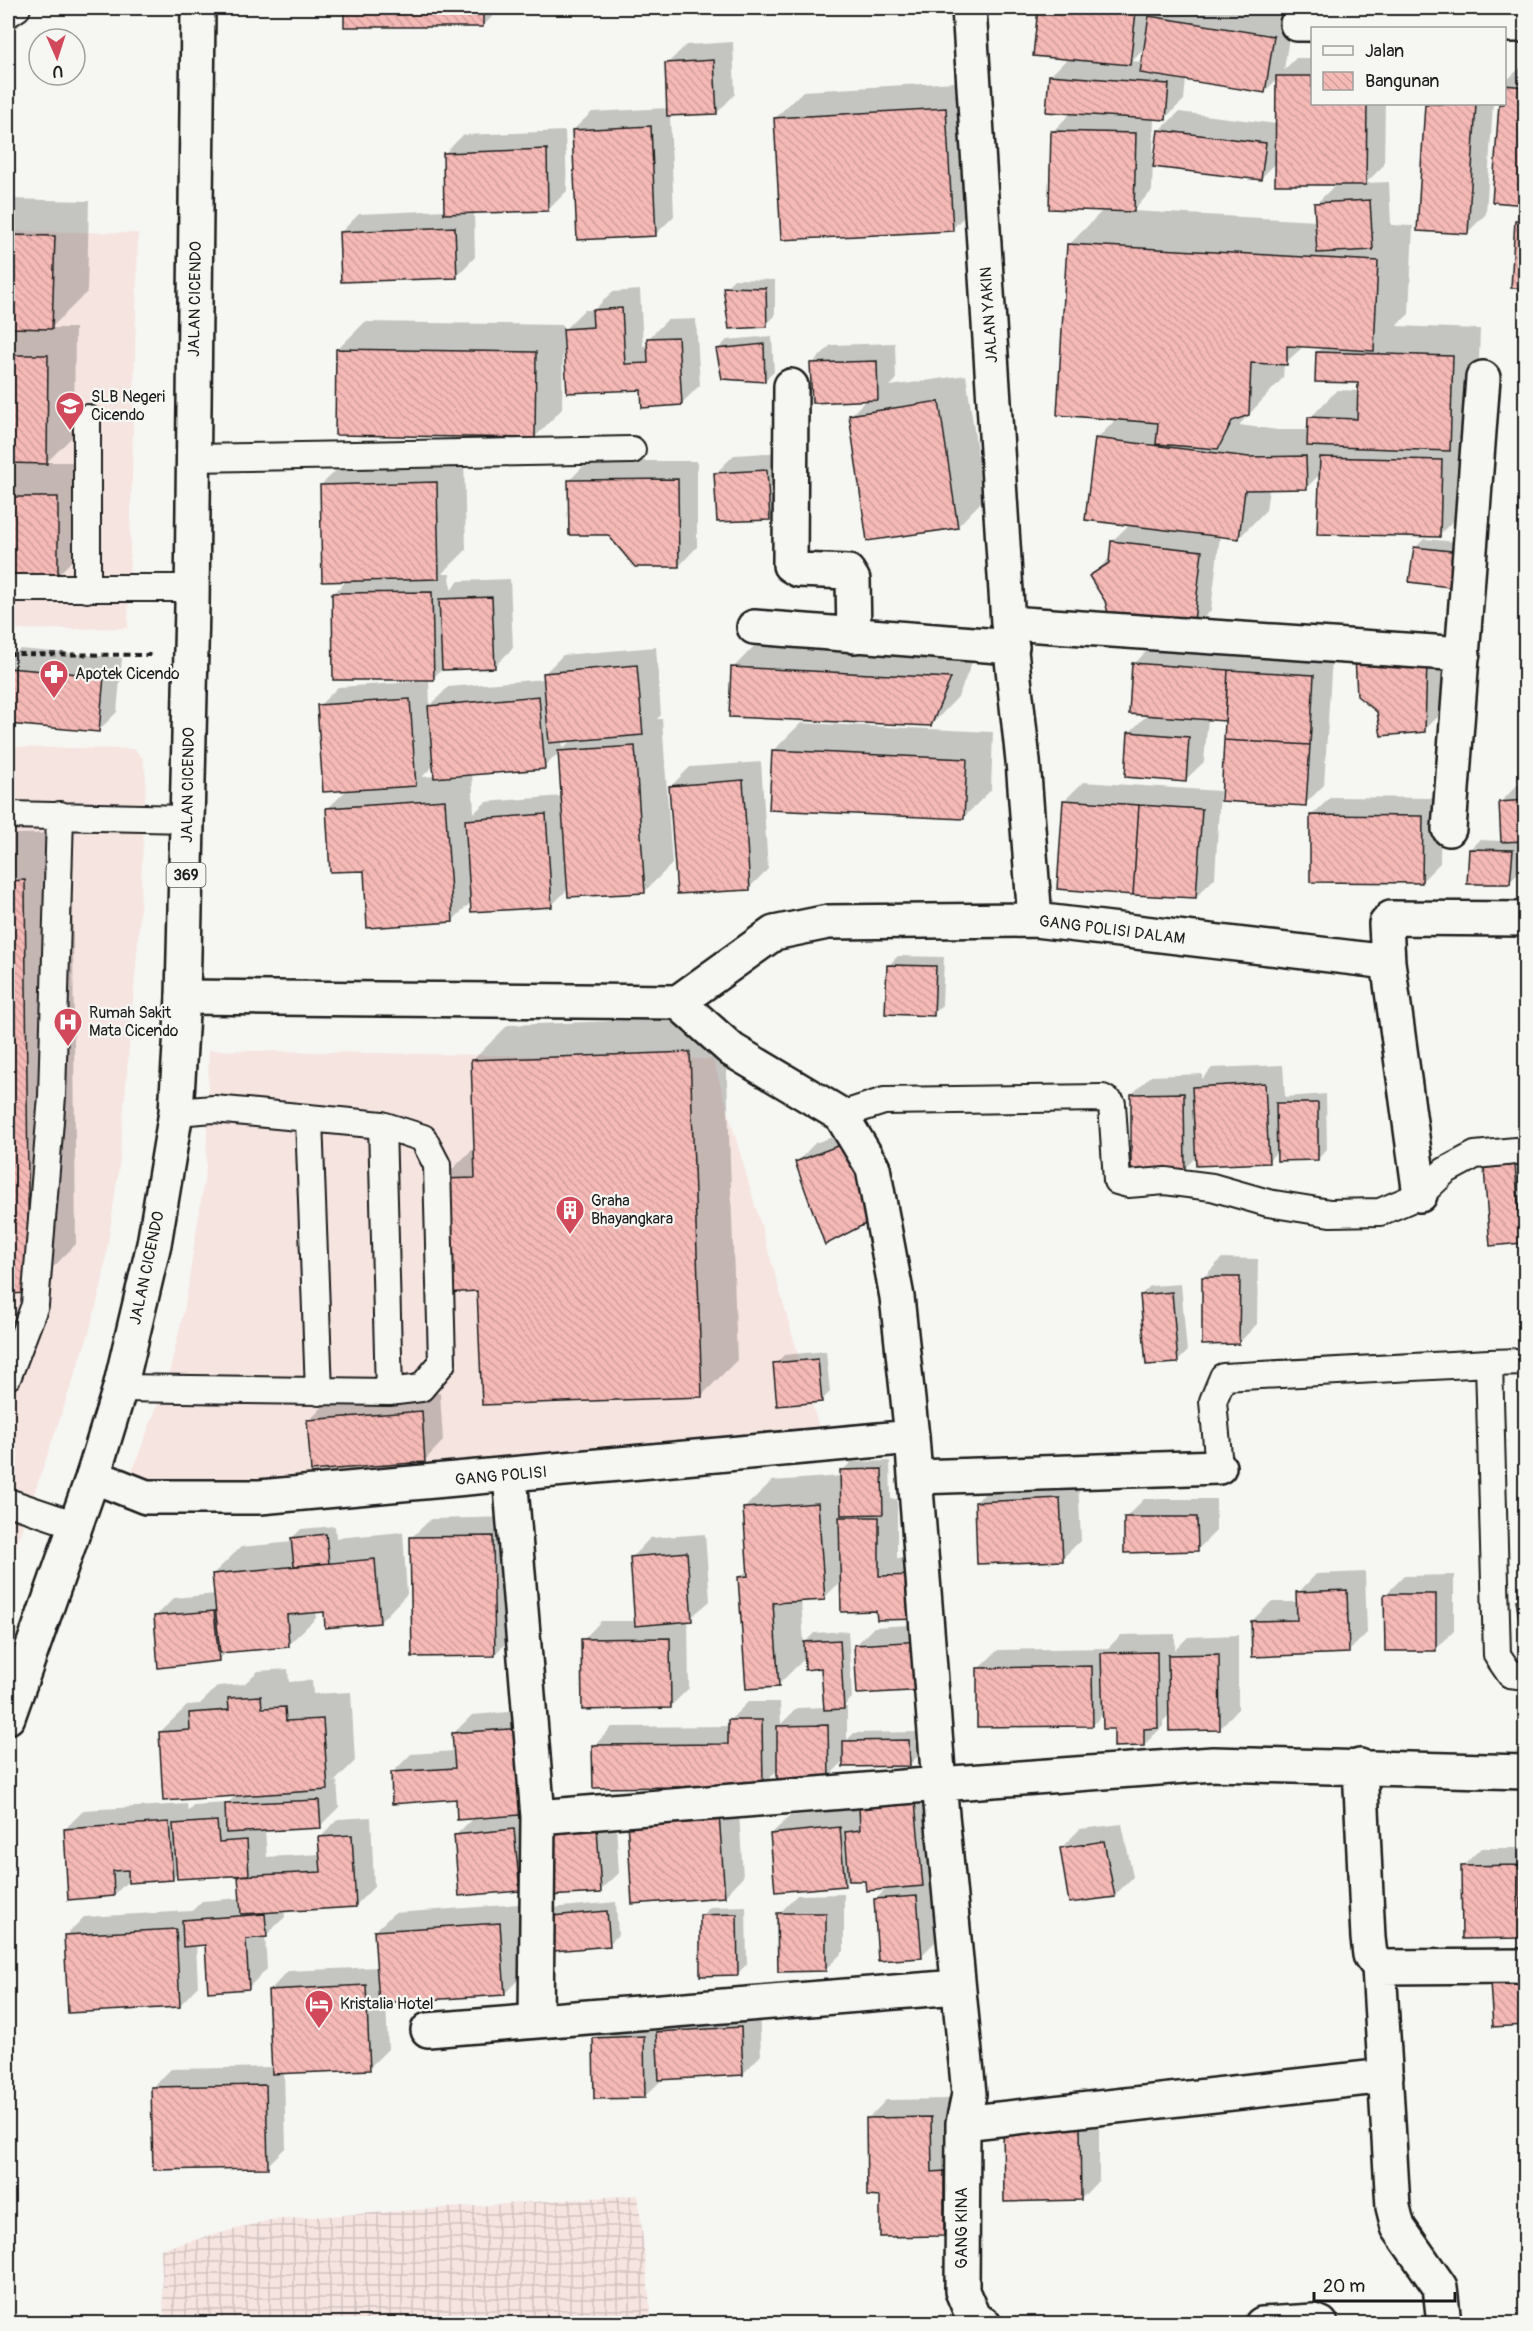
<svg xmlns="http://www.w3.org/2000/svg" width="1533" height="2331" viewBox="0 0 1533 2331" font-family="Pangolin,sans-serif">
<style>
.built{fill:#f6e4e0}
.industrial{fill:url(#industrial-grid)}
.shadow{fill:#0003;fill-rule:evenodd}
.building{fill:url(#building-back-hatch);stroke:#1c1c1c;stroke-width:1.5}
.lines{fill:none;stroke-linecap:round;stroke-linejoin:round}
.lane-casing{stroke:#1c1c1c;stroke-width:30}
.street-casing{stroke:#1c1c1c;stroke-width:38}
.primary-casing{stroke:#1c1c1c;stroke-width:38}
.path{stroke:#1c1c1c;stroke-width:4;stroke-dasharray:6 4.5;stroke-linecap:butt}
.lane{stroke:#f6f6f2;stroke-width:26}
.street{stroke:#f6f6f2;stroke-width:33}
.primary{stroke:#f6f6f2;stroke-width:33}
.labels{text-anchor:middle;dominant-baseline:central;stroke-width:4.5;stroke-linejoin:round;paint-order:stroke}
.shield{fill:#f6f6f2;stroke:#5d5d5c;stroke-width:1.5}
.shield-label{font-size:15px;font-weight:bold;fill:#1c1c1c}
.street-label{font-size:16px;fill:#1c1c1c;stroke:#f6f6f2}
.poi-label{font-size:16px;fill:#1c1c1c;stroke:#f6f6f2;text-anchor:start}
</style>
<defs>
<pattern id="industrial-grid" width="8" height="8" patternUnits="userSpaceOnUse" patternTransform="scale(1.5)"><rect width="8" height="8" fill="#f6e4e0"/><path d="M0 4h8M4 0v8" fill="none" stroke="#d2c3c0"/></pattern>
<pattern id="building-back-hatch" width="6" height="6" patternUnits="userSpaceOnUse" patternTransform="scale(1.5)"><rect width="6" height="6" fill="#f5b9b6"/><path d="M-1 5l2 2M0 0l6 6M5-1l2 2" fill="none" stroke="#d19e9c"/></pattern>
</defs>
<rect width="100%" height="100%" fill="#f6f6f2"/>
<filter id="ink" filterUnits="userSpaceOnUse"><feTurbulence type="fractalNoise" baseFrequency=".0167" numOctaves="2"/><feDisplacementMap in="SourceGraphic" scale="12" xChannelSelector="R" yChannelSelector="G"/><feConvolveMatrix kernelMatrix="1 2 1 2 8 2 1 2 1" color-interpolation-filters="sRGB"/></filter>
<g filter="url(#ink)">
<path class="built" d="M8,231L138,233L128,628L8,630Z
M8,747L135,749L143,759L146,778L139,929L119,1167L102,1284L89,1333L8,1570Z
M209,1050L713,1059L820,1431L266,1483L148,1484L132,1472L169,1374L185,1306L206,1168Z"/>
<path class="industrial" d="M638,2195L652,2323H164L161,2249L270,2220Z"/>
<path class="shadow" d="M345,8H501L483,26L345,25Z
M1040,8H1152L1151,17L1160,8H1228L1292,17L1284,70L1296,58H1312V104H1385L1384,165L1366,183L1389,182L1391,225L1413,226L1409,314L1396,326L1480,329L1477,422L1457,442H1460L1458,516L1439,535L1321,473L1307,487L1269,488L1266,510L1239,538L1220,535L1211,610L1193,629L1106,601L1091,576L1111,557L1112,541L1130,524L1097,439L1117,418L1069,245L1104,209L1053,131L1072,112L1050,76L1068,58L1035,55ZM1146,47L1143,62L1132,61ZM1278,78L1277,124L1179,112L1160,130L1261,178L1277,162L1336,184L1316,204L1317,221L1132,211L1152,191L1154,118H1165L1184,100L1186,79L1265,91ZM1304,346L1323,347L1317,352L1360,382L1359,391L1337,390L1310,418L1309,430H1278L1239,425L1283,378L1284,364Z
M733,42L735,94L717,113L670,115L674,216L656,234L573,130L592,112L668,108L667,64L686,45Z
M1526,62V203L1494,201L1504,83Z
M973,81L980,201L952,229L775,118L803,91Z
M1427,104H1493L1486,214L1467,233L1418,229Z
M565,131L567,191L548,210L474,212L475,257L457,276L340,233L359,214L446,210L444,154L463,135Z
M8,199L89,201L87,292L51,328H75L74,435L47,462H93V539L58,575L8,574Z
M1526,211V287L1516,221Z
M734,279L775,280V316L766,325L725,288Z
M640,290L643,346L649,345L648,339L667,320L696,319L700,385L681,404L642,388L563,340L562,409L535,437L337,350L365,322L563,325V331L584,310H594L612,292Z
M772,336L774,372L764,381L718,349L727,340Z
M895,343L896,380L890,386L966,375L984,499L957,527L851,415L867,399L812,364L831,345Z
M786,452L788,500L769,519L716,473L734,455Z
M464,455L466,550L442,574H450L451,590L459,581L510,579L513,648L494,667L442,669L433,678L333,594L347,580L321,485L349,458Z
M588,461H697V547L679,566L570,480Z
M1424,539L1469,543L1465,577L1415,548Z
M760,640L977,650L958,697L931,725L733,668Z
M1445,643L1443,712L1424,730L1378,711Z
M1153,645L1332,657L1324,785L1305,804L1227,720L1208,718L1204,762L1185,780L1130,732L1148,714L1134,664Z
M656,647L661,715L657,719H662L672,864L645,891L569,888L551,906L472,901L452,921L365,869L327,809L348,789L319,706L338,687L429,681L430,706L448,687L545,679L544,674L563,655ZM572,740L563,749L562,741ZM560,752L563,796L486,802L474,813L472,773L544,767ZM434,765L435,776L422,777Z
M20,649L122,658L117,712L98,731L8,723V658Z
M801,723L993,732L991,790L964,817L773,751Z
M761,762L768,869L749,888L671,786L690,767Z
M1083,782L1220,791L1215,878L1196,897L1064,801Z
M1519,783H1526V840H1522L1518,873L1509,883L1470,849L1479,840L1503,841L1501,802Z
M1331,797L1441,798L1440,863L1421,882L1312,815Z
M72,833L76,1244L29,1292H8V834Z
M898,956L944,957L942,1005L933,1014L889,965Z
M725,1017L737,1360L702,1395L479,1290L442,1179L475,1147L472,1061L508,1025Z
M1283,1065L1285,1097L1326,1094L1327,1149L1318,1159L1278,1151L1268,1161L1197,1156L1184,1169L1132,1094L1151,1076L1202,1074V1079L1212,1068Z
M867,1125L887,1202L797,1162L815,1143Z
M1524,1157L1526,1238L1522,1242L1485,1168L1495,1159Z
M1222,1258L1258,1259L1257,1324L1239,1343L1204,1277Z
M1181,1284L1187,1352L1178,1361L1141,1295L1150,1286Z
M826,1351L830,1392L821,1401L775,1364L784,1355Z
M440,1393L443,1441L425,1460L309,1421L327,1402Z
M890,1461L891,1499H897V1558L941,1557V1599L922,1617L878,1610L842,1580L824,1598L801,1600L804,1643L814,1633L848,1631L852,1698L843,1707H847V1740L854,1733L918,1732V1756L909,1765L845,1760L828,1777L779,1769L763,1785L594,1746L612,1727L729,1726V1721L748,1702H780L781,1724L797,1708L825,1707L823,1666L806,1657L778,1685L740,1577L749,1569L744,1508L772,1481L842,1476V1471L851,1462Z
M1078,1480L1081,1540L1062,1559L976,1502L995,1484Z
M1144,1499H1216V1531L1197,1550L1125,1518Z
M511,1517L513,1636L494,1655L412,1537L431,1519Z
M335,1526L336,1538L403,1532L407,1594L380,1622L326,1610L316,1611V1618L288,1645L227,1651L219,1660L155,1617L174,1598L215,1594L213,1574L241,1547L292,1542V1538L301,1529Z
M705,1534L710,1601L688,1620L689,1688L670,1707L583,1640L601,1621H636L632,1557L650,1538Z
M1365,1572L1367,1633L1348,1652L1252,1621L1271,1602H1298V1593L1316,1574Z
M1454,1575V1631L1436,1649L1385,1595L1404,1576Z
M1526,1592V1630L1518,1600Z
M942,1623L945,1670L855,1646L874,1627Z
M1175,1634V1650L1188,1637L1238,1635V1709L1220,1728L1171,1713L1163,1721V1726L1144,1745L1115,1727L1104,1713L1093,1725L979,1668L998,1650L1108,1648L1121,1635Z
M288,1669L289,1682L312,1680L313,1694L351,1692L355,1761L334,1782L337,1781L339,1807L320,1826L265,1830L267,1857L321,1854L320,1838L338,1819L371,1817L374,1887L355,1906L284,1910L285,1917L265,1936L267,1969L248,1988L206,1943L196,1944L198,1986L180,2005L65,1936L84,1917L192,1911L202,1901L241,1898L239,1874L178,1873L172,1879H130L114,1895L65,1829L84,1810L187,1804L188,1811L193,1805L228,1803L237,1794L160,1732L188,1705L200,1704L218,1686L244,1684L258,1671Z
M544,1709L538,1871L519,1889L456,1835L474,1817L458,1798L392,1773L411,1754L455,1751L453,1734L472,1715Z
M934,1784L941,1866L929,1878H935L940,1937L921,1956L875,1900L887,1888L866,1879L849,1880L845,1884L771,1834L790,1816L860,1809Z
M738,1796L743,1877L725,1896L633,1902Z
M615,1809L619,1873L600,1891L546,1831Z
M1122,1824L1133,1877L1114,1896L1061,1848L1080,1829Z
M1481,1848H1526V1937L1462,1867Z
M844,1894V1951L825,1970L779,1914L797,1895Z
M616,1902L618,1935L609,1944L545,1951L551,1908Z
M519,1904L523,1975L504,1994L386,2001L388,2049L369,2068L284,2072L286,2147L267,2166L152,2088L171,2069L273,2067L270,1990L288,1971L378,1967L375,1931L394,1913Z
M746,1906L747,1964L737,1974L701,1916L710,1907Z
M759,2009L761,2055L743,2074L663,2079L644,2097L595,2038L614,2019L662,2018V2028L677,2014Z
M949,2099L950,2154L963,2215L944,2234L882,2195L868,2119L886,2100Z
M1099,2106V2180L1081,2199L1005,2200Z"/>
<path class="building" d="M344,8H483V27H344Z
M1038,8H1091L1136,12L1130,65L1033,56Z
M1149,16L1274,36L1265,93L1140,73Z
M714,60L717,114L667,116L665,63Z
M1049,75L1169,84L1166,120L1046,112Z
M1276,76H1312V104H1367L1366,185H1275Z
M1504,85L1526,87V205L1492,202L1499,104H1504Z
M1425,104H1476L1468,234L1417,231Z
M946,108L953,231L781,240L774,118Z
M651,126L656,236L577,240L572,130Z
M1158,130L1266,143L1261,180L1153,167Z
M1051,131L1136,133L1134,212L1049,209Z
M547,149L548,211L444,214L443,153Z
M1370,200L1373,250L1317,253L1314,203Z
M1515,220H1526V288H1511Z
M455,227L457,278L341,282L339,232Z
M8,235L55,236L52,329L8,328Z
M1067,244L1378,261L1374,351L1287,346V365L1251,363L1249,415L1232,421L1218,449L1156,444L1158,423L1057,415Z
M723,287L766,288L767,327L729,329Z
M622,308L625,364L648,363L647,338L678,337L682,405L642,408L641,390L567,393L563,329L593,327L592,310Z
M764,344L765,382L722,379L716,349Z
M336,349L536,352L535,438L335,435Z
M1316,352L1453,356L1450,451L1307,446L1308,417L1357,419L1358,383L1315,382Z
M8,355H48L47,464L8,463Z
M877,361L878,400L812,403L810,363Z
M939,401L958,528L867,541L849,415Z
M1095,438L1249,457L1306,456L1307,489L1245,490L1239,539L1085,520Z
M1320,457L1442,460L1440,537L1317,534Z
M767,470L770,520L717,522L714,473Z
M678,479L679,567H635L608,535H569L568,480Z
M437,482L439,579L322,582L320,485Z
M8,497H58V576H8Z
M1111,541L1202,551L1193,630L1110,621L1105,601L1089,576L1109,563Z
M1414,547L1460,552L1457,588L1409,582Z
M432,592L434,680H333L332,593Z
M492,597L495,668L442,670L439,599Z
M1355,656L1427,661L1425,732L1381,736L1377,712L1357,696Z
M1132,663L1228,670L1225,721L1129,714Z
M637,665L643,735L549,743L543,673Z
M731,667L951,678L931,726L729,717Z
M8,668L104,676L99,732L8,724Z
M1228,670L1314,675L1310,745L1224,740Z
M539,696L545,769L434,778L428,706Z
M410,699L416,786L323,792L317,705Z
M1128,732L1189,737L1186,782L1125,777Z
M1224,740L1310,745L1306,806L1221,801Z
M635,746L645,893L568,897L558,751Z
M772,750L967,759L964,819L769,810Z
M743,780L750,890L677,894L669,786Z
M445,800L453,922L367,928L364,871L330,872L326,808Z
M1063,800L1139,805L1133,895L1057,889Z
M1526,800V841L1501,842L1499,802Z
M1139,805L1202,809L1196,898L1133,895Z
M546,814L552,907L471,912L465,820Z
M1310,815L1423,816L1422,883L1310,882Z
M1469,849L1513,850L1510,884H1467Z
M25,880L29,1293L8,1294V881Z
M887,965L936,966L934,1016L885,1014Z
M690,1052L702,1397L482,1405L477,1291L445,1293L441,1179L475,1178L471,1060Z
M1265,1083L1269,1163L1196,1166L1192,1087Z
M1184,1093L1185,1170L1131,1171V1094Z
M1276,1103H1318V1160L1277,1161Z
M848,1142L869,1222L825,1245L795,1162Z
M1515,1165L1522,1243L1490,1246L1484,1168Z
M1202,1277H1240L1239,1344L1202,1345Z
M1172,1292L1178,1363L1146,1365L1140,1295Z
M818,1359L822,1402L777,1406L773,1363Z
M422,1411L425,1462L311,1471L307,1420Z
M882,1469L883,1514L841,1515L840,1470Z
M1060,1498L1063,1561L977,1564L975,1502Z
M818,1503L825,1600L773,1603L779,1687L746,1689L738,1577L748,1576L743,1508Z
M839,1517H879V1576L922,1575L923,1619L877,1620L876,1611L841,1612Z
M1124,1517H1197L1198,1551L1124,1553Z
M326,1534L329,1563L294,1566L291,1538Z
M493,1536L495,1656L412,1657L410,1537Z
M687,1552L692,1621L635,1626L630,1557Z
M375,1559L380,1623L325,1628L324,1612L287,1615L289,1647L220,1653L212,1574Z
M1347,1590L1349,1653L1252,1657L1251,1621L1297,1620L1296,1592Z
M1384,1594H1436V1651H1385Z
M1526,1599V1631H1521L1516,1600Z
M214,1611L219,1661L158,1668L154,1616Z
M670,1638L671,1708L582,1710L581,1639Z
M840,1640L844,1709L824,1710L821,1668L805,1670L804,1642Z
M923,1641L927,1690L857,1694L854,1645Z
M1157,1652L1158,1728L1144,1729V1746L1114,1747V1729H1103L1101,1653Z
M1219,1654L1220,1730L1169,1731L1168,1655Z
M1092,1666L1093,1726L977,1727V1668Z
M261,1696L262,1708L285,1707L286,1721L323,1719L328,1790L163,1801L159,1732L190,1730L189,1713L229,1710L228,1698Z
M728,1720H762L763,1786L593,1788L592,1745L728,1744Z
M828,1725L829,1778L777,1779V1726Z
M526,1728L531,1814L457,1820L456,1799L392,1804L391,1772L455,1768L452,1733Z
M909,1740L910,1766L843,1767V1741Z
M319,1800L321,1828L226,1833L225,1804Z
M915,1802L923,1886L866,1891L865,1881H849L845,1832L860,1830L859,1807Z
M719,1814L725,1897L632,1904L627,1820Z
M217,1821L219,1842L247,1840L249,1875L177,1879L173,1824Z
M169,1822L173,1880L128,1883V1870L113,1871L114,1896L68,1900L64,1829Z
M597,1827L601,1893L547,1896L544,1830Z
M840,1827L845,1886L775,1892L770,1834Z
M514,1829L520,1891L459,1896L454,1835Z
M352,1835L356,1907L241,1914L238,1876L321,1872L318,1837Z
M1104,1841L1115,1897L1069,1903L1060,1848Z
M1520,1865L1521,1938L1462,1939L1461,1866Z
M1520,1865H1526V1938H1521Z
M917,1896L922,1958L878,1961L874,1899Z
M607,1911L610,1946L543,1952L540,1917Z
M777,1913H826V1971L778,1972Z
M265,1914L267,1937L246,1939L249,1989L208,1992L205,1945L183,1947L182,1920Z
M737,1914L738,1975L700,1976V1915Z
M500,1923L505,1995L379,2003L374,1931Z
M176,1929L180,2007L68,2013L64,1935Z
M1526,1980V2025L1493,2027L1490,1982Z
M366,1985L370,2070L272,2074L268,1990Z
M741,2027L743,2075L659,2080L656,2032Z
M644,2036L645,2098L594,2099L593,2038Z
M266,2085L268,2168L153,2170L151,2087Z
M931,2117L932,2172L944,2171V2236L880,2237V2197L867,2196L866,2118Z
M1080,2124L1081,2200L1004,2202L1003,2125Z"/>
<g class="lines">
<g class="lane-casing">
<path id="lane" d="M8,14L17,8
M87,418V589
M193,458L632,450
M8,588H192
M8,815L188,819
M841,1115L884,1101L1103,1098L1112,1104L1117,1181L1128,1184L1165,1181L1212,1187L1268,1203L1330,1213L1380,1212L1420,1195L1445,1171L1475,1155L1526,1150
M309,1119L319,1392
M382,1125L389,1392
M1489,1363L1526,1362
M8,1376L35,1305L52,1096L60,815
M120,1388L389,1392L421,1388L442,1363L437,1165L423,1138L382,1125L214,1109L176,1112
M1219,1467L1213,1401L1223,1377L1489,1363L1497,1655L1510,1674L1526,1676
M8,1502L76,1525"/>
</g>
<g class="street-casing">
<path id="street" d="M969,8L1008,623L1023,761L1035,920
M1297,24L1526,25
M791,386L790,565L798,570L848,572L853,580L854,636
M1008,623L1463,654
M754,627L1012,647
M1449,829L1483,378
M1388,962L1420,1195
M183,997L678,1002L732,1050L841,1115L873,1168L897,1297L912,1437L939,1784L969,2094L963,2123L962,2291L974,2319L984,2324
M678,1002L774,933L828,922L1035,920L1388,962L1386,924L1391,918L1526,919
M510,1475L538,1817L536,2021
M93,1476L146,1497H260L912,1437
M916,1477L1219,1467
M1360,1766L1368,1938L1370,1955L1379,1967L1526,1966
M538,1817L939,1784L1213,1764L1526,1772
M1379,1967L1393,2207L1398,2227L1440,2287L1444,2324
M428,2030L957,1987
M963,2123L1386,2076
M1262,2324L1314,2321L1321,2324"/>
</g>
<g class="primary-casing">
<path id="primary" d="M8,1717L93,1476L120,1388L154,1244L176,1112L183,997L192,606L198,8"/>
</g>
<path class="path" d="M8,654L151,655"/>
<use href="#lane" class="lane"/>
<use href="#street" class="street"/>
<use href="#primary" class="primary"/>
</g>
</g>
<defs>
<g id="school-pin" transform="scale(1.5)"><path d="M0 17L-7.5 6A9.5 9.5 0 1 1 7.5 6Z" fill="#d1495b" stroke="#f6f6f2"/><path d="M0-5L7-2L0 1L-7-2ZM-4 1L0 2.5L4 1V4Q0 6-4 4Z" fill="#fff"/></g>
<g id="pharmacy-pin" transform="scale(1.5)"><path d="M0 17L-7.5 6A9.5 9.5 0 1 1 7.5 6Z" fill="#d1495b" stroke="#f6f6f2"/><path d="M-2-6h4v4h4v4h-4v4h-4v-4h-4v-4h4Z" fill="#fff"/></g>
<g id="hospital-pin" transform="scale(1.5)"><path d="M0 17L-7.5 6A9.5 9.5 0 1 1 7.5 6Z" fill="#d1495b" stroke="#f6f6f2"/><path d="M-5-5h3v3.5h4V-5h3V5h-3V1.5h-4V5h-3Z" fill="#fff"/></g>
<g id="building-pin" transform="scale(1.5)"><path d="M0 17L-7.5 6A9.5 9.5 0 1 1 7.5 6Z" fill="#d1495b" stroke="#f6f6f2"/><path d="M-4-6H4V6H1V3H-1V6H-4ZM-2.5-4.3h1.7v1.8h-1.7ZM.8-4.3h1.7v1.8H.8ZM-2.5-1h1.7V.8h-1.7ZM.8-1h1.7V.8H.8Z" fill="#fff"/></g>
<g id="hotel-pin" transform="scale(1.5)"><path d="M0 17L-7.5 6A9.5 9.5 0 1 1 7.5 6Z" fill="#d1495b" stroke="#f6f6f2"/><path d="M-6-4.5h1.5V1H6V5H4.5V3h-9V5H-6ZM-4 0a1.8 1.8 0 1 1 3.6 0ZM.5 0V-2.5h3Q6-2.5 6 0Z" fill="#fff"/></g>
</defs>
<g fill-rule="evenodd">
<use href="#school-pin" x="70" y="406"/>
<use href="#pharmacy-pin" x="54" y="674"/>
<use href="#hospital-pin" x="68" y="1022"/>
<use href="#building-pin" x="570" y="1210"/>
<use href="#hotel-pin" x="319" y="2004"/>
</g>
<g class="labels">
<rect class="shield" x="166.5" y="863" width="39" height="24" rx="4.5"/>
<g class="shield-label">
<text x="186" y="875">369</text>
</g>
<g class="street-label">
<text transform="translate(195 299) rotate(-89)">JALAN CICENDO</text>
<text transform="translate(989 315) rotate(-94)">JALAN YAKIN</text>
<text transform="translate(188 785) rotate(-89)">JALAN CICENDO</text>
<text transform="translate(1112 930) rotate(7)">GANG POLISI DALAM</text>
<text transform="translate(147 1268) rotate(-78)">JALAN CICENDO</text>
<text transform="translate(501 1476) rotate(-5)">GANG POLISI</text>
<text transform="translate(962 2228) rotate(-90)">GANG KINA</text>
</g>
<g class="poi-label">
<text x="91" y="397">SLB Negeri<tspan x="91" dy="18">Cicendo</tspan></text>
<text x="75" y="674">Apotek Cicendo</text>
<text x="89" y="1013">Rumah Sakit<tspan x="89" dy="18">Mata Cicendo</tspan></text>
<text x="591" y="1201">Graha<tspan x="591" dy="18">Bhayangkara</tspan></text>
<text x="340" y="2004">Kristalia Hotel</text>
</g>
</g>
<rect width="1533" height="2331" fill="none" stroke="#f6f6f2" stroke-width="30"/>
<rect x="15" y="15" width="1503" height="2301" fill="none" stroke="#1c1c1c" stroke-width="2" filter="url(#ink)"/>
<rect x="1311" y="27" width="195" height="78" fill="#f6f6f2" stroke="#9f9f9c" stroke-width="1.5"/>
<rect x="1323" y="46" width="30" height="9" fill="#f6f6f2" stroke="#9f9f9c" stroke-width="1.5"/>
<text x="1365" y="57" font-size="18" fill="#1c1c1c">Jalan</text>
<rect x="1323" y="72" width="30" height="18" fill="url(#building-back-hatch)" stroke="#9f9f9c" stroke-width="1.5"/>
<text x="1365" y="87" font-size="18" fill="#1c1c1c">Bangunan</text>
<g transform="translate(57 57) rotate(177)"><circle r="28" fill="#f6f6f2" stroke="#9f9f9c" stroke-width="1.5"/>
<path d="M0-4.5L10 22L0 15L-10 22Z" fill="#d1495b"/>
<text y="-9" font-size="16" font-weight="bold" text-anchor="middle" fill="#1c1c1c">U</text>
</g>
<path d="M1314 2292v9h141v-9" fill="none" stroke="#1c1c1c" stroke-width="3"/>
<text x="1323" y="2292" font-size="18" fill="#1c1c1c" stroke="#f6f6f2" stroke-width="4.5" paint-order="stroke">20 m</text>
</svg>
